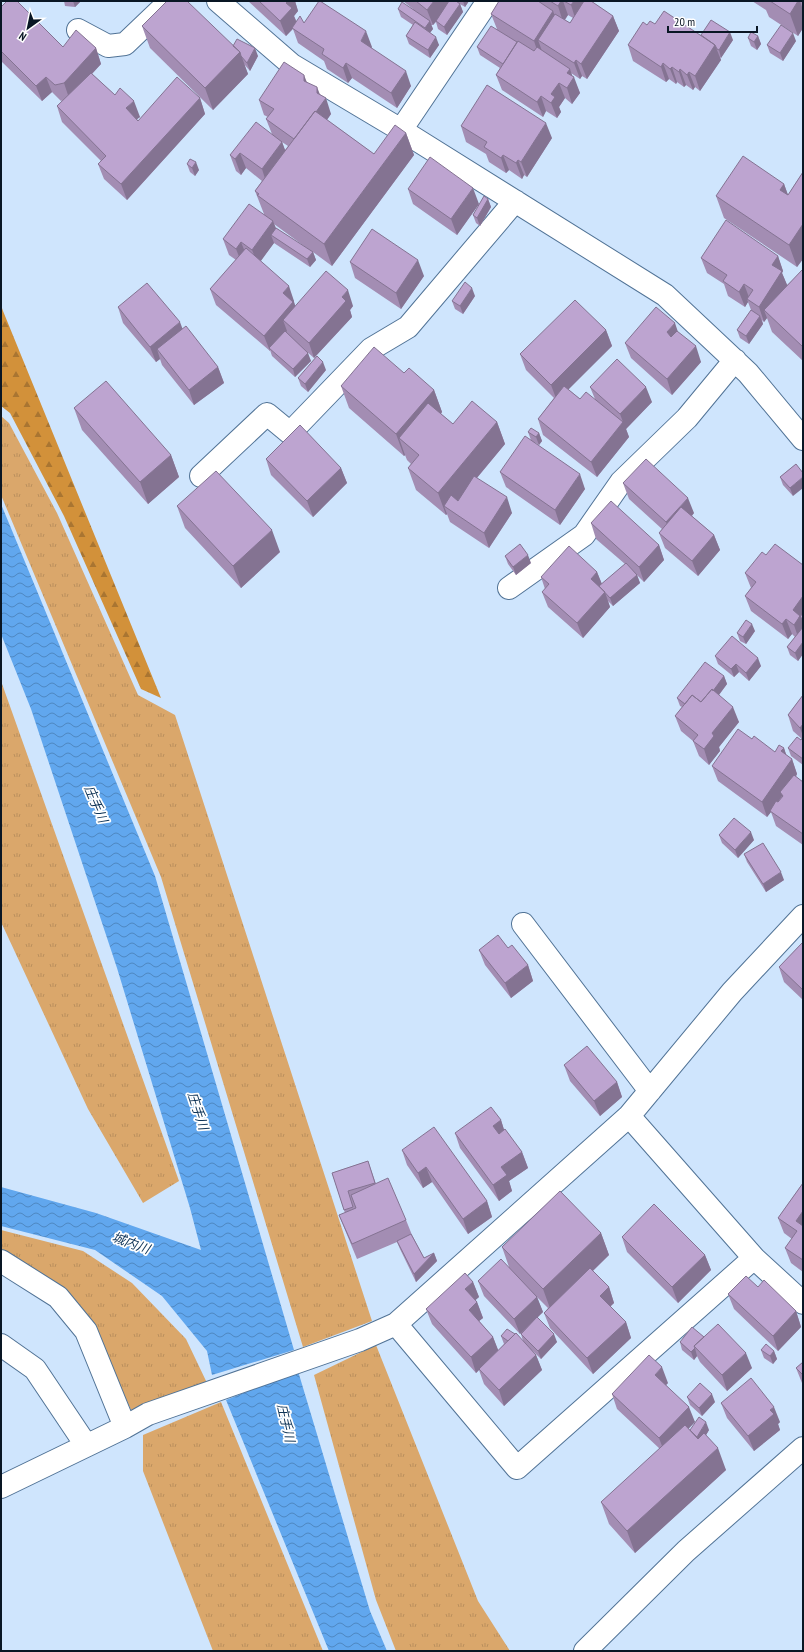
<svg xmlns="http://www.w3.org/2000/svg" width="804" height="1652" viewBox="0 0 804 1652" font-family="'PT Sans Narrow','Noto Sans JP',sans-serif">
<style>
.grass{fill:url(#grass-tufts)}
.forest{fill:url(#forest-firs)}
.water{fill:url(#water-waves)}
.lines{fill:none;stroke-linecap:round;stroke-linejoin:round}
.minor-casing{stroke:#517396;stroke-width:24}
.minor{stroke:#fff;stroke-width:22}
.wall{fill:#a38db3;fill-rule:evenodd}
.shaded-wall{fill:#847392}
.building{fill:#bda4d0;stroke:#847392}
.labels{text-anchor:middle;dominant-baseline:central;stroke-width:3.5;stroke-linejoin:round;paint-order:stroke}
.water-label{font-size:13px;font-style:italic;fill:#0f3457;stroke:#fff}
</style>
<defs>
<pattern id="grass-tufts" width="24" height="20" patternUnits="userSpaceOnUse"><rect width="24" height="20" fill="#daa76b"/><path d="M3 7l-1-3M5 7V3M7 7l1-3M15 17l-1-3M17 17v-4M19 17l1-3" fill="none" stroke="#ba8f5d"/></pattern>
<pattern id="forest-firs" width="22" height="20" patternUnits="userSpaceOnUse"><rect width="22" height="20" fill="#d2913a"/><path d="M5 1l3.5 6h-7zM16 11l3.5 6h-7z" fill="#a97531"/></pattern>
<pattern id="water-waves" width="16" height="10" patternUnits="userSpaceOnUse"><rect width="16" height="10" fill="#61a7ee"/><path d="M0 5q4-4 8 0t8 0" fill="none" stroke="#4e87c1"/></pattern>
</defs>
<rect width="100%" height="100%" fill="#cfe5fd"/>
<path class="grass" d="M1,416L9,423L57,513L138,695L175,715L372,1321L303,1347L161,877L1,495Z
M1,681L179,1181L143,1203L88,1109L1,922Z
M1,1230L83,1251L132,1283L186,1339L207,1383L131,1410L96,1333L1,1253Z
M376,1345L478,1601L510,1651H396L376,1600L314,1375Z
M221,1402L323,1651H213L143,1471V1435Z"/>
<path class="forest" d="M1,305L3,311L161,698L141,689L64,516L10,413L1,406Z"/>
<path class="water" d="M1,504L155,876L294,1350L212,1375L207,1351L162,1296L95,1250L1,1226V1187L96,1213L201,1250L190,1208L117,968L31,709L1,634Z
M298,1371L370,1611L387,1651H329L226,1400Z"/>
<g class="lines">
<g class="minor-casing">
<path id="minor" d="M218,1L292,65L401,130L665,295L748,373L803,439
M78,30L108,46L125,44L170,1
M401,130L488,1
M201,476L267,414L290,433L371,349L408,327L515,201
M509,588L584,535L621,482L687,418L735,360
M523,924L650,1091
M629,1116L754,1258L803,1303
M1,1261L58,1297L86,1331L125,1427
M396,1324L517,1468L754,1258
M1,1345L35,1369L86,1445
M1,1487L125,1427L148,1414L360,1340L396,1324L629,1116L732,992L803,916
M585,1651L686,1551L803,1448"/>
</g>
<use href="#minor" class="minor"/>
</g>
<path class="wall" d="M64,1H81L75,7L65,6Z
M248,1H295L298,11L294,16L297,22L304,23L372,47L371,48L411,86L397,108L352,78L348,83L327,69L324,61L298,43L293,29L286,36Z
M403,1H456L458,2L457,1H469L465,7L460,4L463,12L447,35L438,29L436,22L433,25H431L433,29L430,33L439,45L430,58L409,44L406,36L413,25L401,17L398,9H413Z
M499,1H594L593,3L613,16L619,31L587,79L582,76L580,79L571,73L580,93L572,104L565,98L559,107L561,112L557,118L546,111L543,117L502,90L496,75L500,68L480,55L477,47L497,29L491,14ZM568,15L573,18L570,23L565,20Z
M752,1H803V28L798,36L769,17L766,10Z
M1,7L63,47L96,48L101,64L92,74L115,95L140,117L137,119L138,121L200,98L205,114L127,200L104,179L98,164L101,161L62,122L57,106L63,100L61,101L52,92L42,101L1,61Z
M655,24L701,35L733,40L721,58L720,57L721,60L700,91L695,87L693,90L686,85L684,87L677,82L676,84L669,79L666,82L633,61L628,45L647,25Z
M142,26L233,46L258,56L250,71L244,64L248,74L213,110L150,48Z
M758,36L761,44L757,50L751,46L748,38Z
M796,41L783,61L770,53L767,45Z
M307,82L320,95L331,114L327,120L374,154L406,133L414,155L332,266L313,252L316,260L310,267L274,243L260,261L294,301V302L295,306H353L350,310L352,317L314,358L305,350L311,361L295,377L272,356L270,350V351L216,305L210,289L236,260L229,255L223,239L264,214L255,191L262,181L246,168L241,175L236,171L230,155L272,134L266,119L268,117L264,115L259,100ZM282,142L288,146L285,150ZM274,224L308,249L276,228Z
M461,126L552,138L527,177L524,175L522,179L509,170L506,173L489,162L486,154L466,142Z
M187,164L199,170L195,176L190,172Z
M803,172V259L797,267L724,218L716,196L784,184L788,195Z
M408,189L479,204L457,235L413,204Z
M488,199L491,207L480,226L476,223L473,215Z
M778,256L783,271L782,273L787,285L803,271V361L772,332L767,318L764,322L762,320L763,324L749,344L740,338L737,330L751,310L748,302L745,307L728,296L724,284L707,273L701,258Z
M350,262L424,276L401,309L355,278Z
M475,296L463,314L455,309L452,301Z
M118,307L183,329L218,367L224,383L194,405L162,365L160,359L156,362L123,323Z
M606,330L612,346L568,389L580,399H595L590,387L652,402L626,429L629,437L597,477L543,435L538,419L554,398L526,370L520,354Z
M678,332L701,362L672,395L631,358L625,343Z
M326,370L308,392L301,386L298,378Z
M404,373L434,390L442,412L441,414L453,424L497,422L505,444L477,478L512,513L489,548L450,522L447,514L446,515L416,490L408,468L411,464L407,460L405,455L404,456L349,408L341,386Z
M74,408L171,455L179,477L148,504L82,430Z
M528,432L539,433L542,441L539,445L534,442L585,489L560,525L506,487L500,472L531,440Z
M266,459L341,468L347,483L313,517L271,475Z
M796,464L793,496L783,485L780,477Z
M623,483L694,513L692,516L714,535L720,550L698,576L665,548L659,533L662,529L629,499Z
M177,506L280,552L241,588L185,528Z
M591,523L659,545L664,560L644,582L637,575L640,583L613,606L608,601L610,607L583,638L548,607L542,592L545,589L541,577L597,572L602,584L625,564L596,539Z
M766,555L803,565V654L798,661L790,655L787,647L795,637L792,634L788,639L751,611L745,596L751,588L745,573Z
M505,556L531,563L516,575L508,564Z
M755,631L746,644L740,641L737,633Z
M715,656L761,666L749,681L739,672L734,677L718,664Z
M724,676L727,684L719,695L739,722L719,747L720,751L709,765L699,756L693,741L681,731L675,716L682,707L680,706L677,698Z
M803,695V765L791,756L788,748L802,739L793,731L788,715Z
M752,739L775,752L784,748L786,755L792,759L797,774L796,777L803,782V845L776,826L771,812L767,817L718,781L712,766Z
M719,835L754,840L738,858L722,843Z
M744,854L784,880L766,892L747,862Z
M803,942V1000L784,982L779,967Z
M508,948L528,965L533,981L511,998L485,965L479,950Z
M564,1065L617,1082L622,1097L600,1116L570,1081Z
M501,1120L504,1130L522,1152L528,1168L509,1181L512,1191L499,1201L460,1148L455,1133Z
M402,1150L487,1201L492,1217L468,1234L432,1182L423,1188L407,1165Z
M368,1161L376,1184L406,1220L412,1235L424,1258L434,1253L437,1261L416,1282L400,1249L397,1242L357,1259L345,1230L339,1215L345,1213L332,1173Z
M803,1183V1272L791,1263L785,1248L792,1239L784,1233L778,1218Z
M601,1233L609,1255L593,1271L609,1287L614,1303L610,1307L626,1322L631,1338L593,1374L550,1328L544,1313L548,1308L537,1297L543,1312L537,1318L557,1342L541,1359L532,1350L536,1355L542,1370L504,1406L484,1384L479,1370L476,1373L432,1324L426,1309L473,1282L479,1297L475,1300L477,1302L483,1318L479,1321L493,1337L498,1351L504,1344L501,1336L523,1341L521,1334V1333L520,1334L484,1296L478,1281L509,1267L502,1247Z
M622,1237L705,1255L711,1270L678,1303L627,1252Z
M758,1287L796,1311L801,1327L778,1351L734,1309L728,1294Z
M704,1337L752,1368L727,1391L700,1362L697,1356L694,1360L682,1350L680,1342Z
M761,1350L774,1351L777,1359L773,1364L764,1358Z
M803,1362V1384L802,1383L796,1368Z
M668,1383L666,1385L695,1422L688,1428L690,1430H709L706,1435L726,1470L635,1553L609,1524L601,1502L660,1449L617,1409L612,1394Z
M687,1397L715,1402L702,1416L690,1405Z
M721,1403L780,1422L778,1424L780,1430L754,1451L727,1418Z"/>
<path class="shaded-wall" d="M73,1H81L75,7Z
M288,1H295L298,11L294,16L297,24L286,36L280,21L286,3Z
M434,1H452L433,25L427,10Z
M463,1H469L465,7Z
M561,1H563L568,15L563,22L558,6Z
M574,1H585L576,21L571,5Z
M798,1H800L803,10V28L798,36L790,14Z
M460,4L463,12L447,35L444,27Z
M553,11L559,26L538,40L542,51L539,56L534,41Z
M613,16L619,31L587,79L581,64Z
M430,21L433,29L428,35L425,28Z
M366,31L372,47L366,57L361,41Z
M730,32L733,40L721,58L719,50Z
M793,33L796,41L783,61L780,53Z
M758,36L761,44L757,50L754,42Z
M436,37L439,45L430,58L428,50Z
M715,45L721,60L700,91L695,76Z
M96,48L101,64L69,98L64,83Z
M255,48L258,56L250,71L247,63Z
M240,52L248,74L213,110L205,88Z
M576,60L582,76L580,79L574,63Z
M346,63L352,78L348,83L343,68Z
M663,63L669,79L666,82L661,67Z
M672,67L677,82L676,84L670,69Z
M570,69L573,78L574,77L580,93L572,104L567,88V73Z
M680,69L686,85L684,87L679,72Z
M406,71L411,86L397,108L391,93Z
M689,72L695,87L693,90L687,75Z
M304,75L310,90L304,81Z
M46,77L52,92L42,101L36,86Z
M559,83L565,98L559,107L561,112L557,118L551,103V94Z
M317,87L323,102L326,98L331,114L301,156L317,93Z
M541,96L546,111L543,117L537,102Z
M200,98L205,114L127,200L121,184Z
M134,101L140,117L132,123L126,108Z
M546,123L552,138L527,177L521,162Z
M406,133L414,155L332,266L324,244Z
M282,142L288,158L267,185L262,169Z
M240,153L246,168L241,175L235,159Z
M503,155L509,170L506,173L501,158Z
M518,160L524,175L522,179L516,163Z
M196,162L199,170L195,176L192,168Z
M784,184L792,206L780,190Z
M473,188L479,204L457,235L451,219Z
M488,199L491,207L480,226L477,218Z
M273,221L279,236L271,235L274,243L258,265L252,250Z
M803,224V259L797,267L789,245Z
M241,242L247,257L242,264L236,249Z
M313,252L316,260L310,267L307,259Z
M778,256L783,271L782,273L788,287L764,310L767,318L764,322L759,307L772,265Z
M418,260L424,276L401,309L396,293Z
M744,284L750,300L747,299L748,302L745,307L739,292Z
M289,286L294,301V302L299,317L283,320L287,331L271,349L269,348L270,350V351L264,336L283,293Z
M472,288L475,296L463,314L460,306Z
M348,290L353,306L350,310L352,317L314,358L309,343L342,297Z
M760,316L763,324L749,344L746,336Z
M180,322L186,338L157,349L160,359L156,362L150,347Z
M675,323L680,338L672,348L667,332Z
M606,330L612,346L557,401L551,385Z
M696,346L701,362L672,395L667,379Z
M308,353L311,361L295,377L293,369Z
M323,362L326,370L308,392L305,384Z
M218,367L224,383L194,405L189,390Z
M646,387L652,402L626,429L629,437L597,477L591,462L623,422L620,414Z
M434,390L442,412L411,448L399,438L405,455L404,456L396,434Z
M497,422L505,444L450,510L444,506L447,514L446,515L438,493Z
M539,433L542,441L539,445L536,437Z
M171,455L179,477L148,504L140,482Z
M341,468L347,483L313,517L307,501Z
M580,474L585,489L560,525L555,510Z
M803,477V488L793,496L790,488Z
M507,497L512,513L489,548L484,533Z
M688,498L694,513L671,538L666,522Z
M272,530L280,552L241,588L233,566Z
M714,535L720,550L698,576L692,561Z
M659,545L664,560L644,582L639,567Z
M528,555L531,563L516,575L513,567Z
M597,572L603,587L601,590L591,579Z
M637,575L640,583L613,606L610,598Z
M605,592L610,607L583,638L577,623Z
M803,596V619H802L803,623V636L799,640L794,625L793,610Z
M786,619L792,634L788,639L782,624Z
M752,624L755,631L746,644L743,637Z
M803,642V654L798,661L795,653Z
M758,658L761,666L749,681L746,673Z
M736,664L739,672L734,677L731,669Z
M724,676L727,684L706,712L703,704Z
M733,707L739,722L719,747L720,751L709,765L704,749L712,733Z
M803,724V736L800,728Z
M784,748L789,763L792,759L797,774L782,796L780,792L782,796L771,812L770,811L771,812L767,817L762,802L781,751Z
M751,832L754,840L738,858L735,850Z
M781,872L784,880L766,892L763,884Z
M528,965L533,981L511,998L505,983Z
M617,1082L622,1097L600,1116L594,1101Z
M501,1120L506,1136L499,1141L493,1126Z
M522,1152L528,1168L509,1181L512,1191L499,1201L493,1185L501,1167Z
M426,1167L432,1182L423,1188L418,1173Z
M487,1201L492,1217L468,1234L463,1219Z
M803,1211V1234L796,1221Z
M601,1233L609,1255L551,1311L543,1289Z
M434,1253L437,1261L416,1282L414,1274Z
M705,1255L711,1270L678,1303L672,1287Z
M473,1282L479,1297L470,1305L465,1289Z
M609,1287L614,1303L605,1311L600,1296Z
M537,1297L543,1312L520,1334L514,1319Z
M477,1302L483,1318L474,1325L469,1310Z
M796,1311L801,1327L778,1351L773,1336Z
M626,1322L631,1338L593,1374L587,1358Z
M554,1334L557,1342L541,1359L538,1351Z
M493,1337L499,1352L479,1369V1370L476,1373L471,1357Z
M695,1348L697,1356L694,1360L691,1352Z
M774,1351L777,1359L773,1364L770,1356Z
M746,1353L752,1368L727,1391L722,1375Z
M536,1355L542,1370L504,1406L499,1390Z
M662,1367L668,1383L661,1390L655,1375Z
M712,1394L715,1402L702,1416L699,1408Z
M689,1407L695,1422L665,1454L659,1438Z
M774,1407L780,1422L778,1424L780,1430L754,1451L748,1436L770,1410Z
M706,1422L709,1430L699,1447L696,1439Z
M718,1448L726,1470L635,1553L627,1531Z"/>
<path class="building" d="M7,1H17L63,47L76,30L96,48L64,83L55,85L46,77L36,86L1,51V7Z
M167,1H187L240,52L205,88L142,26Z
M259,1H288L286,3L292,8L280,21Z
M319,1H320L366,31L361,41L406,71L391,93L346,63L343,68L322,54L324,49L292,28L300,16L304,23Z
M416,1H434L427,10Z
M449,1H456L460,4L444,27L436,21Z
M499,1H538L553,11L534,41L491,14Z
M550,1H561L558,6Z
M564,1H574L571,5Z
M584,1H591L613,16L581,64L576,60L574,63L538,40L555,14L570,23Z
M770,1H798L790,14Z
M402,2L430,21L425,28L398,9Z
M664,11L715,45L695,76L689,72L687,75L680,69L679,72L672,67L670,69L663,63L661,67L628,45L643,22L647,25L650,21L655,24Z
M711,20L730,32L719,50L717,49L715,45L701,35Z
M415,22L436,37L428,50L406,36Z
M781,25L793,33L780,53L767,45Z
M491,26L517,42L503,64L477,47Z
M751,32L758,36L754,42L748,38Z
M237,39L255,48L247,63L241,56L240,52L233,46Z
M518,41L534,51L537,47L570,69L567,73L574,77L567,88L559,83L551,94L555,97L551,103L541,96L537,102L496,75Z
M284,62L304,75V81L317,87V93L326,98L316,112L315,111L294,139L266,119L274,109L259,100Z
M91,73L115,95L120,88L134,101L126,108L138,121L177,77L200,98L121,184L98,164L106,156L57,106Z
M487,85L546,123L521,162L518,160L516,163L503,155L501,158L484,147L487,142L461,126Z
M315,111L374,154L395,125L406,133L324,244L257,195L259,194L255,191Z
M256,122L282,142L262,169L240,153L235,159L230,155Z
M743,156L784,184L780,190L788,195L803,172V224L789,245L716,196Z
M430,157L473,188L451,219L408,189Z
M190,159L196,162L192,168L187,164Z
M484,196L488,199L477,218L473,215Z
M249,204L273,221L252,250L241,242L236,249L223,239Z
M726,220L778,256L772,265L782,271L759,307L747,299L753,290L744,284L739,292L723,281L727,275L701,258Z
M276,228L313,252L307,259L271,235Z
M372,229L418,260L396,293L350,262Z
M246,248L289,286L283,293L293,302L264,336L210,289Z
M802,270L803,271V347L764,310Z
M326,271L348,290L342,297L346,301L309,343L283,320Z
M465,282L472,288L460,306L452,301Z
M147,283L180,322L150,347L118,307Z
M575,300L606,330L551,385L520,354Z
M656,307L675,323L667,332L671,337L677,331L696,346L667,379L625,343Z
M751,310L760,316L746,336L737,330Z
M186,326L218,367L189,390L157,349Z
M285,331L308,353L293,369L269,348Z
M374,347L404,373L409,368L434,390L396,434L341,386Z
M317,356L323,362L305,384L298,378Z
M617,359L646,387L620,414L590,387Z
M106,381L171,455L140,482L74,408Z
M564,386L580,399L586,392L623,422L591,462L538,419Z
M472,401L497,422L438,493L408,468L419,455L399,438L428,403L453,424Z
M300,425L341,468L307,501L266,459Z
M531,428L539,433L536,437L528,432Z
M525,436L580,474L555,510L500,472Z
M646,459L688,498L666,522L623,483Z
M796,464L803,473V477L790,488L780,477Z
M216,471L272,530L233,566L177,506Z
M474,476L507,497L484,533L444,506L451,495L458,501Z
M611,501L659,545L639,567L591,523Z
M681,507L714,535L692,561L659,533Z
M520,544L528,555L513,567L505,556Z
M775,544L803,565V596L793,610L800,616L794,625L786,619L782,624L745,596L756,582L745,573L762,552L766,555Z
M569,546L597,572L591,579L605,592L577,623L542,592L549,584L541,577Z
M626,563L637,575L610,598L599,586Z
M803,613V620L802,619L800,616L799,618Z
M746,620L752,624L743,637L737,633Z
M803,627V642L795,653L787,647Z
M732,636L758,658L746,673L736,664L731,669L715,656Z
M705,662L724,676L713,691L712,689L701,702L692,695L685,704L677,698Z
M712,689L733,707L712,733L714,736L704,749L693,741L698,735L675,716L692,695L701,702Z
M803,695V724L800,728L788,715Z
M738,729L752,739L754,736L775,752L779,745L784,748L781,751L792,759L762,802L712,766Z
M797,737L801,740L803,737V759L788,748Z
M794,775L803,782V834L770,811L776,801L778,802L783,796L780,792Z
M734,818L751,832L735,850L719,835Z
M763,843L781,872L763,884L744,854Z
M498,935L508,948L512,945L528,965L505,983L479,950Z
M803,942V990L779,967Z
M587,1046L617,1082L594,1101L564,1065Z
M491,1107L501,1120L493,1126L499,1134L505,1129L522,1152L501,1167L507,1175L493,1185L455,1133Z
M434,1127L487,1201L463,1219L426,1167L418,1173L402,1150Z
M368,1161L375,1183L348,1191L353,1207L344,1210L332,1173Z
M388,1178L406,1220L352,1244L339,1215L356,1208L351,1195Z
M803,1183V1211L796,1221L803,1226V1260L785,1248L797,1231L778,1218Z
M560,1191L601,1233L543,1289L502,1247Z
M654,1204L705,1255L672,1287L622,1237Z
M411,1234L424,1258L434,1253L414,1274L397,1241Z
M501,1259L537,1297L514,1319L478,1281Z
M590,1268L609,1287L600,1296L626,1322L587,1358L544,1313Z
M465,1273L473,1282L465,1289L477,1302L469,1310L493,1337L471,1357L426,1309Z
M746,1276L758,1287L764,1280L796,1311L773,1336L728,1294Z
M537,1317L554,1334L538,1351L521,1334Z
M718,1324L746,1353L722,1375L694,1346Z
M692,1327L704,1337L694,1346L695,1348L691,1352L680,1342Z
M507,1329L515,1334L508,1341L501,1336Z
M516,1333L536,1355L499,1390L479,1369Z
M766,1344L774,1351L770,1356L761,1350Z
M649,1355L662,1367L655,1375L689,1407L659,1438L612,1394Z
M803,1362V1375L796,1368Z
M751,1378L774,1407L770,1410L774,1414L748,1436L721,1403Z
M700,1383L712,1394L699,1408L687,1397Z
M699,1417L706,1422L697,1437L690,1430Z
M685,1425L698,1439L704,1433L718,1448L627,1531L601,1502Z"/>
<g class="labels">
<g class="water-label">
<text transform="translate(96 804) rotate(67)">庄手川</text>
<text transform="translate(198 1111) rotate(72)">庄手川</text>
<text transform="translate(131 1243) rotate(20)">城内川</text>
<text transform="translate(286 1423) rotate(77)">庄手川</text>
</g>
</g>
<rect width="804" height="1652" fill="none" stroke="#091624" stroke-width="4"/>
<g transform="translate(28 28) rotate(213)" stroke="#ffffff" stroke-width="3" paint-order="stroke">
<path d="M0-3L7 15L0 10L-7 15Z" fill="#091624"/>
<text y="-6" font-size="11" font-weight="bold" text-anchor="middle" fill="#091624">N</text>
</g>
<path d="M668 26v6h89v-6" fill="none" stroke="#091624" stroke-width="2"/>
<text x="674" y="26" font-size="12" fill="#091624" stroke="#ffffff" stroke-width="3" paint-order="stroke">20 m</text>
</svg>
